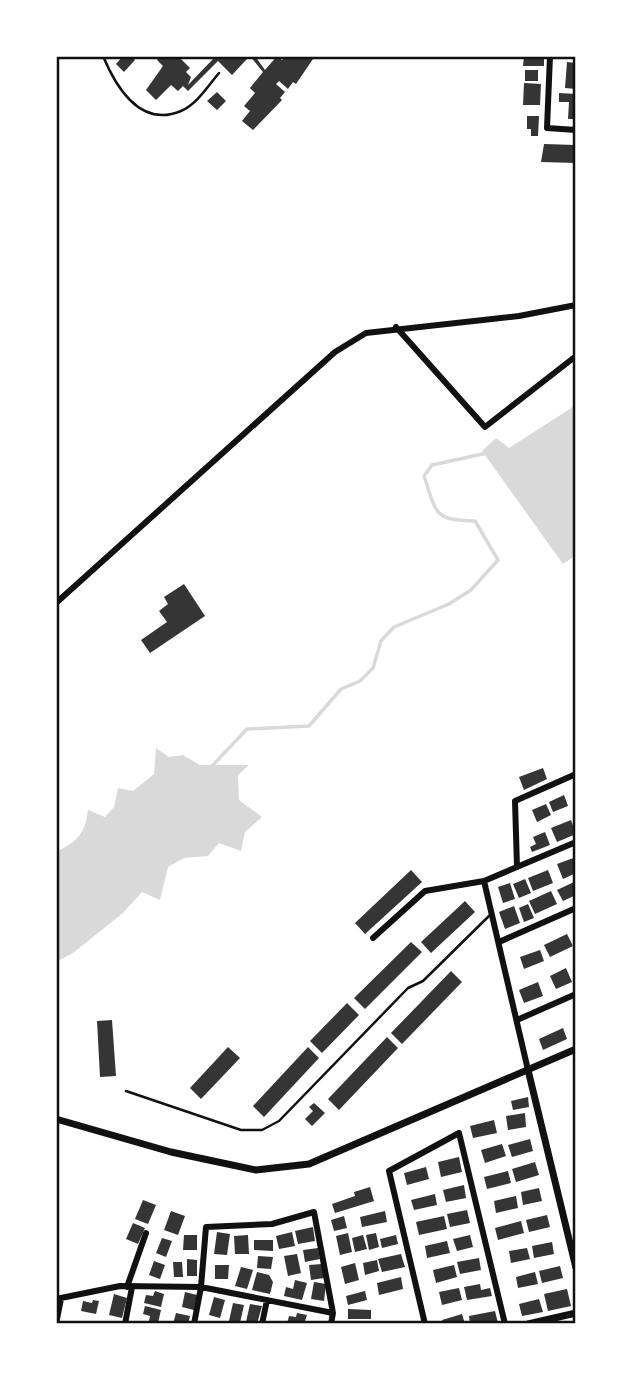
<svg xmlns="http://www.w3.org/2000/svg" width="632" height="1380" viewBox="0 0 632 1380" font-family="'PT Serif',serif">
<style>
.water{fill:#d9d9d9}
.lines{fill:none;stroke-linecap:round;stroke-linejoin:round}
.stream{stroke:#d9d9d9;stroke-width:3.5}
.building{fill:#353535}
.service{stroke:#111;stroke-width:2.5}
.minor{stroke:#111;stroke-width:6}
.tertiary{stroke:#111;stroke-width:7}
.neatline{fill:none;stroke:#111;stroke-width:2.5}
</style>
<rect width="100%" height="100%" fill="#fff"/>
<path class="water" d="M576,405V555L563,564L482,451L496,438L509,448Z
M156,748L169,757L183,755L200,765H249L238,775L239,800L262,817L245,832L241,851L219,843L208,856L184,858L168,867L160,900L142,892L123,913L73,953L56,962V852C78,841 85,834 88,810L105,817L114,807L118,788L133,791L154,774Z"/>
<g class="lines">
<path class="stream" d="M212,766L247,729L309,726L341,689L360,681L373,668L381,641L394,627L449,604L471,590L498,560L475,521C433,520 437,514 424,476L432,465L487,453"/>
</g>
<path class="building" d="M123,56H131L135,60L124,72L116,64Z
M161,56H178L190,68L186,72L191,77L188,85L214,58L212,56H243L247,59L232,75L218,61L188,91L183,86L178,91L171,85L156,100L146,90L163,66L157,60Z
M250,56H255L265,70L277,56L282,60L286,56H315L296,84L293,82L288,89L279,81L276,84L285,92L280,98L282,100L253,130L242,121L250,111L244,106L255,93L250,88L263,72Z
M524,56H544V66H523Z
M567,62L576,63V89L565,88Z
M525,70H538V81H525Z
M524,83L541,84L540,105H523Z
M217,92L226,101L217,110L207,101Z
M559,93L576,94V119H568L569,102H559Z
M527,116H539L538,136H531V129H527Z
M544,144L576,145V163L541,162Z
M184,584L205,616L150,653L141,640L167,622L159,611L168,604L164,597Z
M543,768L547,779L524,790L519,777Z
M564,795L568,806L553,812L549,802Z
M546,804L551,815L537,822L532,810Z
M571,820L576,834L557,842L551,828Z
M545,832L550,845L532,852L530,847L536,844L533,837Z
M576,857V873L563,879L557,864Z
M411,870L422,882L365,934L355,923Z
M548,870L553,883L533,891L528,878Z
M525,879L531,893L519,898L513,884Z
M574,882L576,895L563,901L557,890Z
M510,883L515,899L503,903L498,887Z
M551,891L557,904L535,914L529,901Z
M465,901L475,912L431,953L421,942Z
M528,904L534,918L524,922L519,908Z
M514,906L520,923L505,929L499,912Z
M567,934L573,946L550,957L544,945Z
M411,942L422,952L365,1009L354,998Z
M540,950L544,961L524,969L520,957Z
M566,968L572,982L556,989L550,976Z
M451,971L462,982L402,1044L391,1033Z
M538,982L543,996L524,1003L519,990Z
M347,1003L359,1015L322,1053L310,1041Z
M112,1020L116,1076L100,1077L97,1021Z
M563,1028L567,1039L543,1050L539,1039Z
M387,1037L398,1048L339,1110L328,1099Z
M228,1047L240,1058L201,1099L190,1088Z
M308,1047L319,1058L264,1117L253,1106Z
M528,1097L529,1107L513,1110L511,1101Z
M314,1103L325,1113L312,1126L305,1119L313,1111L309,1107Z
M525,1113L526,1127L508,1130L506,1116Z
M494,1120L497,1133L473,1138L470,1126Z
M530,1139L533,1151L512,1157L508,1145Z
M502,1144L506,1156L485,1163L481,1150Z
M459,1157L462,1172L441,1177L438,1162Z
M535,1162L539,1175L516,1182L512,1169Z
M426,1167L429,1179L407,1185L404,1173Z
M508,1171L511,1183L487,1189L484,1177Z
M464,1185L466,1198L446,1202L443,1190Z
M370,1187L374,1201L335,1213L332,1204L355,1196L354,1192Z
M539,1188L542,1201L523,1205L521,1192Z
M435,1194L437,1205L414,1210L411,1200Z
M516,1196L518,1208L496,1213L494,1201Z
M143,1200L156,1205L148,1224L135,1219Z
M467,1210L470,1223L450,1227L447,1214Z
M171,1211L185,1216L178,1235L164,1230Z
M385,1211L387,1222L362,1227L360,1217Z
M547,1215L550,1227L529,1232L526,1220Z
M344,1216L347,1228L334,1231L331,1220Z
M444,1216L447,1229L419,1235L416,1222Z
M521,1221L524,1233L498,1240L495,1228Z
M133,1223L145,1228L138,1244L126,1239Z
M313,1227L315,1241L298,1244L295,1231Z
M217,1232L230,1234L227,1255L214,1254Z
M292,1232L295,1246L279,1249L276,1236Z
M348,1233L352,1252L340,1255L336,1236Z
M376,1233L379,1247L369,1250L366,1235Z
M184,1235H197V1250H183Z
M248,1235L249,1254H235L234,1236Z
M363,1235L367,1249L355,1252L352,1238Z
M396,1235L398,1244L382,1248L380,1239Z
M470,1235L473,1247L457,1251L453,1239Z
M162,1238L172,1241L166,1257L156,1253Z
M254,1240H273V1251L254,1250Z
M447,1241L450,1253L427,1258L425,1246Z
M552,1242L554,1254L534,1258L532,1246Z
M318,1248L320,1259L305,1262L303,1250Z
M527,1248L530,1259L511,1263L509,1251Z
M297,1254L301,1273L288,1276L284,1256Z
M401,1254L405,1267L382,1272L378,1259Z
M258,1256L273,1257L271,1269L257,1268Z
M479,1258L481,1270L460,1274L457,1262Z
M187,1259L197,1260V1276H187Z
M377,1260L379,1271L365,1275L363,1263Z
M154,1261L165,1265L160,1279L149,1275Z
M173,1262H182L183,1277H174Z
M355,1263L359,1280L345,1284L341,1267Z
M322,1264L324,1278L311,1280L309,1265Z
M215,1265H229L228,1279H215Z
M454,1265L457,1277L436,1283L433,1270Z
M560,1266L563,1278L542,1283L539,1271Z
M241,1267L253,1270L247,1289L235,1286Z
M257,1272L269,1275L273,1282L270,1294L252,1290Z
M535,1272L538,1284L518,1288L516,1277Z
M401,1277L403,1289L379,1295L377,1283Z
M295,1280L307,1283L302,1300L284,1296L286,1287L293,1289Z
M314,1282L326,1284L324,1301L311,1299Z
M480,1284L481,1290L490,1288L492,1296L467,1300L464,1287Z
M459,1288L462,1300L442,1305L439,1292Z
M567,1289L571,1306L548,1311L544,1294Z
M155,1291L164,1294L161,1307L144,1303L146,1295L153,1296Z
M365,1291L367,1300L348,1305L346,1296Z
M185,1292L197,1295L194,1310L182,1307Z
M114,1294L127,1298L122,1318L109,1315Z
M214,1297L225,1300L220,1318L209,1315Z
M539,1299L543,1312L522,1316L519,1304Z
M93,1300L99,1301L96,1314L81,1311L83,1301L92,1303Z
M233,1303L244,1305L240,1323L229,1321Z
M250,1304L262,1306L257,1324L246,1322Z
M145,1306L161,1310L158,1323L149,1321L150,1316L143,1314Z
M348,1309L371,1310V1319H348Z
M495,1311L498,1323L470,1324L469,1316Z
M176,1313L190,1316L188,1324H173Z
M297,1313L307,1315L304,1324H287L289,1316L296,1317Z
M462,1314L465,1324H443L442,1320Z"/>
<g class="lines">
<path class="service" d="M103,56C116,87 140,128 181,111C197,104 208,86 219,73
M126,1091L241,1130H262L279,1121L408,988L423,981L490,915"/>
<path class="minor" d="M550,56L547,128L576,130
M396,327L485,427L576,356
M56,603L335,352L366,333L519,316L576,305
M517,867L515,801L576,774
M484,881L528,1070
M373,938L425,891L484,881L576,842
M499,942L576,908
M517,1020L576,994
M127,1287L146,1233
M56,1299L120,1286L201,1287L333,1313L331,1324
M56,1324L61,1299
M125,1324L132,1287
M194,1324L201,1287L206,1227L272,1224L314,1212L333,1313
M262,1324L267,1300
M425,1324L389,1171L459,1133L505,1324"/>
<path class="tertiary" d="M528,1070L576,1268
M56,1119L171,1152L256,1170L309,1164L576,1049
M528,1324L576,1313"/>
</g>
<rect width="632" height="1380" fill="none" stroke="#ffffff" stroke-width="116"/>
<rect x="58" y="58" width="516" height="1264" class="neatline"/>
</svg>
